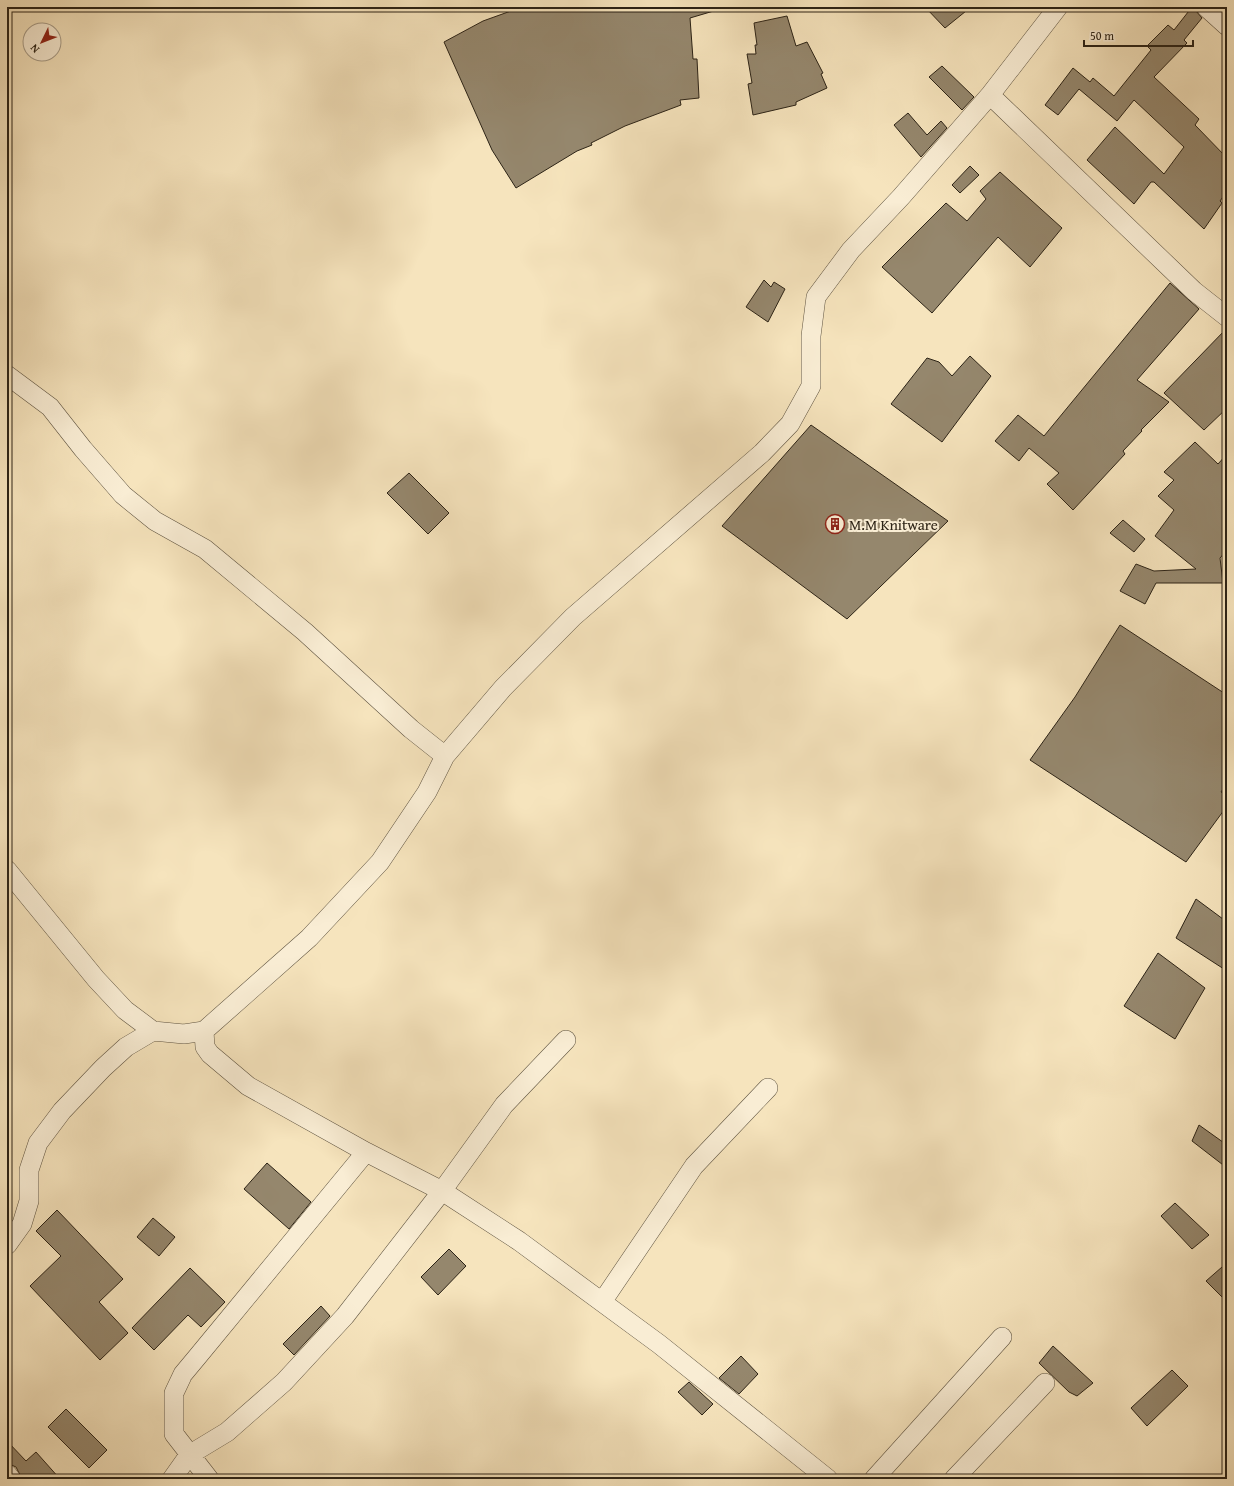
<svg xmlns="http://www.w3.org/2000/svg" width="1234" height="1486" viewBox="0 0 1234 1486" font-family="'Gentium Book Plus',serif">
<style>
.building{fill:#95876d;stroke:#2c2316}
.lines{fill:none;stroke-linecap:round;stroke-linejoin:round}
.minor-casing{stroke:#5e5340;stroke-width:20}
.minor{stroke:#f9edd4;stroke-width:19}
.labels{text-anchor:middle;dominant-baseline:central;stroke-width:4;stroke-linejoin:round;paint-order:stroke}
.poi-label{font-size:15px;fill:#2c2316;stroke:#f9edd4;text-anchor:start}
</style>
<rect width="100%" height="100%" fill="#f6e4bd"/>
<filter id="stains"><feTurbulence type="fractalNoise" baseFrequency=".005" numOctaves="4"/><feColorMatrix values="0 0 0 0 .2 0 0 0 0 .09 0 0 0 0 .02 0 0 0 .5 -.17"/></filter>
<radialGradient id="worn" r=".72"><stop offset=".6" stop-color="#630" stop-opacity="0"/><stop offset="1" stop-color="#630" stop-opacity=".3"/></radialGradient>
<path class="building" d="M522,7H717V10L690,18L693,59H697L699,98L680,100L681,105L625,126L591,143L592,145L577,151L516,188L492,150L444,42L483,21Z
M925,7H971L945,28Z
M1192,7H1195L1196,11L1202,18L1184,40L1187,43L1154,77L1199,119L1195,125L1227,158V191L1220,201L1222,203L1204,229L1154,182H1151L1134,204L1087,160L1115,127L1164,174L1184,147L1134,100L1117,121L1079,89L1058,115L1045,105L1073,68L1090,82L1093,78L1114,96L1151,50L1147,46L1168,25L1174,30Z
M787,16L796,46L807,42L823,73L821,74L827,88L796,102V105L753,115L748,84L752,83L747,54H756L755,45H757L754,23Z
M942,66L974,97L962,110L929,77Z
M908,113L927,135L941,121L947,128L921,157L894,125Z
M970,166L979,175L960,193L952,185Z
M1000,172L1062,228L1030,267L998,237L932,313L882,267L946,203L967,221L986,199L980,191Z
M764,280L771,287L774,282L785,289L768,322L746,307Z
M1170,283L1199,309L1137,380L1169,402L1141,430L1142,431L1123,451L1125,454L1073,510L1047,484L1059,473L1029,448L1019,461L995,441L1018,415L1044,436Z
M1227,328V408L1204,430L1164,393Z
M970,356L991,376L942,442L891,404L927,358L939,362L952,376Z
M811,425L948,521L847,619L722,526Z
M1195,442L1218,464L1227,454V550L1220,558L1223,583H1156L1145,604L1120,591L1136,564L1154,571L1196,569L1155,536L1174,510L1158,496L1174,480L1164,472Z
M409,473L449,513L428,534L387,493Z
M1123,520L1145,539L1134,552L1110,533Z
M1120,625L1227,695V783L1221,792L1227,796V806L1186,862L1030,760L1075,697Z
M1196,899L1227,922V971L1176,938Z
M1158,953L1205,988L1175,1039L1124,1006Z
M1199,1125L1227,1145V1168L1192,1141Z
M267,1163L311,1202L289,1229L244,1189Z
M1175,1203L1209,1235L1192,1249L1161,1216Z
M57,1210L123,1279L99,1302L128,1333L100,1360L30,1286L61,1256L36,1231Z
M153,1218L175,1237L159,1256L137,1237Z
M449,1249L466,1266L438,1295L421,1277Z
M1222,1267L1227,1273V1302L1206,1281Z
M190,1268L225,1302L201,1327L188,1315L154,1350L132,1328Z
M321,1306L330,1316L294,1355L283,1344Z
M1053,1346L1093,1383L1077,1396L1069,1392L1039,1363Z
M741,1356L758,1374L739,1394L719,1378Z
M1172,1370L1188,1386L1147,1426L1131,1408Z
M689,1382L713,1404L702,1415L678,1392Z
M66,1409L107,1450L89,1468L48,1427Z
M7,1441L26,1461L36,1452L60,1479H22L16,1467L7,1463Z"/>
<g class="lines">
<g class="minor-casing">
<path id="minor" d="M1206,7L1227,26
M990,95L1194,291L1227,317
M7,375L50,407L83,449L123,495L155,521L205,549L305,632L411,729L445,756
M7,870L96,979L125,1010L153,1031L184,1034L204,1031L309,938L380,862L427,792L445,756L503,688L573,617L762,453L790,424L811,386V336L816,297L851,250L901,197L990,95L1058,7
M204,1031L205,1047L210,1054L248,1086L366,1152L442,1191L519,1241L659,1344L828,1479
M7,1245L22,1224L29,1201V1170L38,1143L62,1111L103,1068L126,1047L153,1031
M602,1302L694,1166L768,1088
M7,1474L11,1479
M172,1479L189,1455L227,1432L284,1382L345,1316L442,1191L504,1105L566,1040
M209,1479L174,1434V1393L183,1374L198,1356L366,1152
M874,1479L1002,1337
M954,1479L1045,1383"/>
</g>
<use href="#minor" class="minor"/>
</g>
<defs>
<g id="building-ring" transform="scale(1)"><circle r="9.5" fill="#f9edd4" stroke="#8f2418" stroke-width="1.5"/><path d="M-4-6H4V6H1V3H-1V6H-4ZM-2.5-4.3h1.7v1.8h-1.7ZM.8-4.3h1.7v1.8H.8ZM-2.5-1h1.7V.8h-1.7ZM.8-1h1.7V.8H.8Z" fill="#8f2418"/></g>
</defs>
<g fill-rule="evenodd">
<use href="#building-ring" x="835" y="524"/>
</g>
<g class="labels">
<g class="poi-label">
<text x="849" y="524">M.M Knitware</text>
</g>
</g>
<rect width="1234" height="1486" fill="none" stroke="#f6e4bd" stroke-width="24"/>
<rect x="8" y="8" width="1218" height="1470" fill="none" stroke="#2c2316" stroke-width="2"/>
<rect x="12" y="12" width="1210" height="1462" fill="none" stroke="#2c2316"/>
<g transform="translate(42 42) rotate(227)"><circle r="19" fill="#f9edd4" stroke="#a79c88"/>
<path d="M0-3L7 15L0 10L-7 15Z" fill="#8f2418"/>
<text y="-6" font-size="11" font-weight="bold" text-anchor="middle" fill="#2c2316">N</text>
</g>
<path d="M1084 40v6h109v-6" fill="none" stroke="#2c2316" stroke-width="2"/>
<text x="1090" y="40" font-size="12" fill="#2c2316" stroke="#f9edd4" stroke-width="3" paint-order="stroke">50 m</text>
<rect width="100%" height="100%" filter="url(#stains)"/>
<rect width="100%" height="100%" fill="url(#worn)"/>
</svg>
